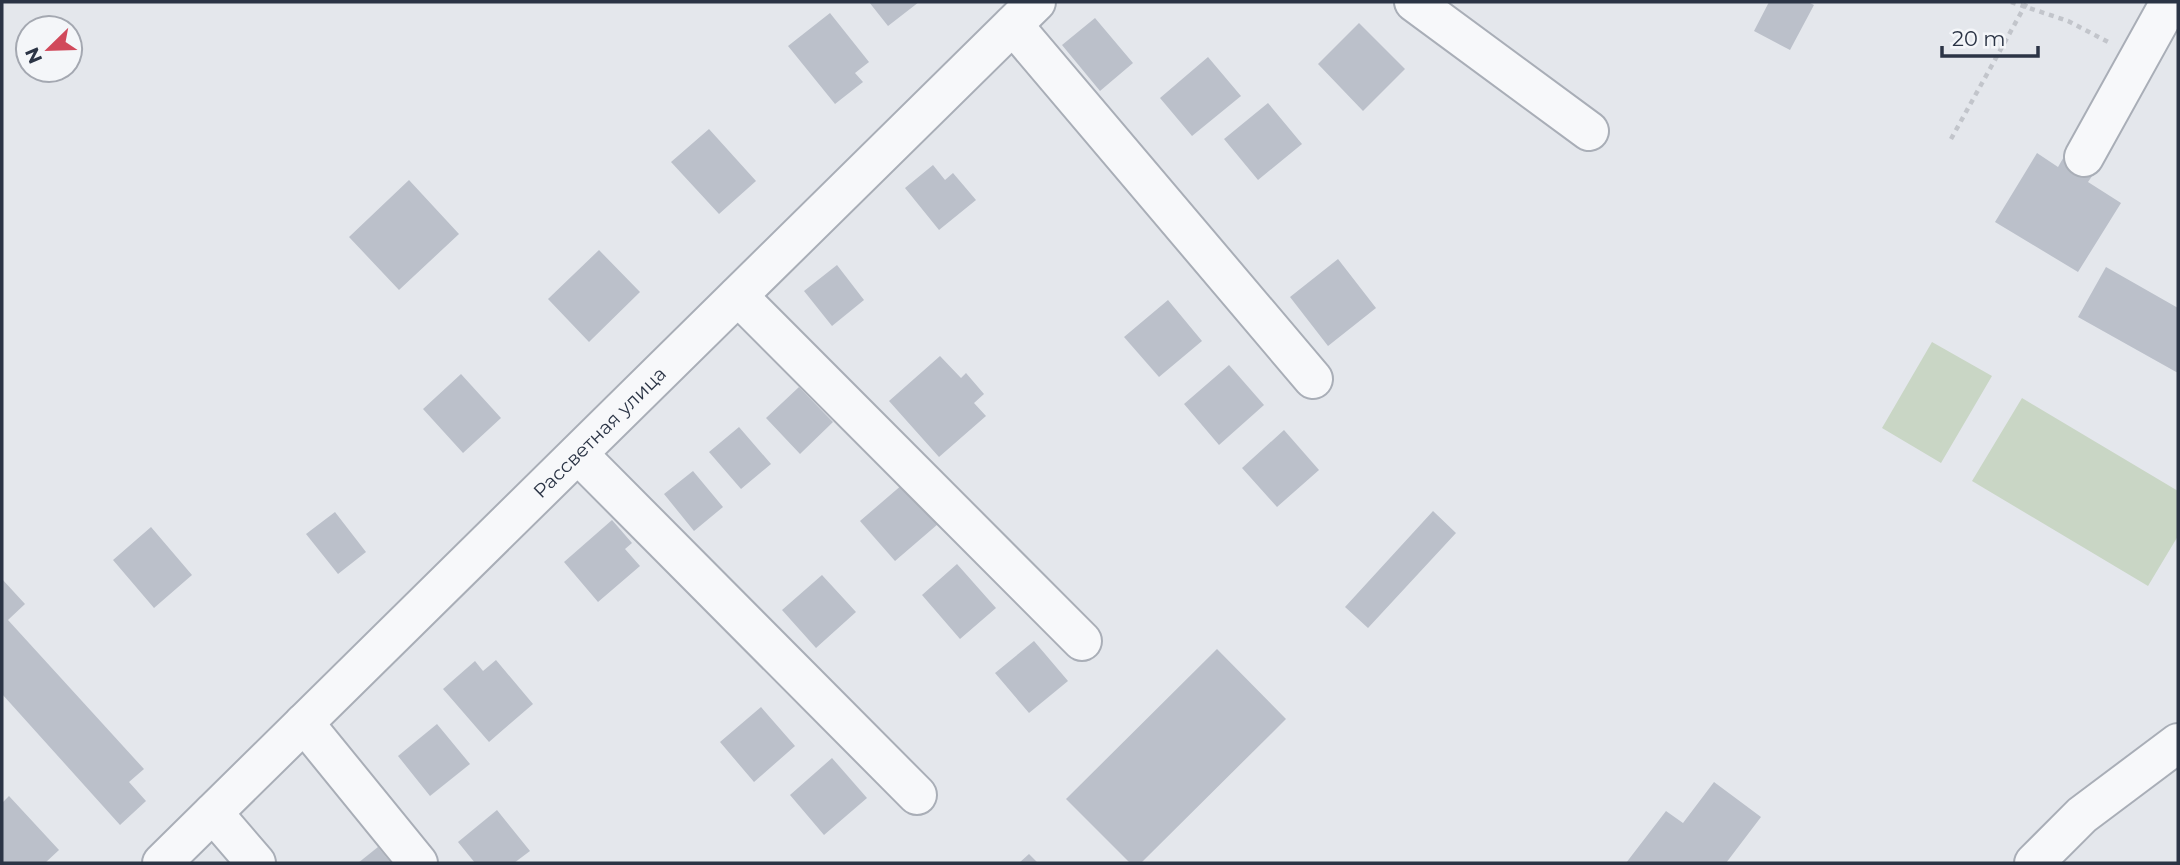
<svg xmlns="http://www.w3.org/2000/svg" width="2180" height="865" viewBox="0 0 2180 865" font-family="Montserrat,sans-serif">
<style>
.pitch{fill:#c9d6c5}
.building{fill:#bbc0ca}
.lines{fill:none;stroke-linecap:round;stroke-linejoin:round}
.minor-casing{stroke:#a9aeb7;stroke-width:42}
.path{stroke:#c2c5cb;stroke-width:4.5;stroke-dasharray:5 5;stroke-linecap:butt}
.minor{stroke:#f7f8fa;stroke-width:38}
.labels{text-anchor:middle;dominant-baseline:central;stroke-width:6;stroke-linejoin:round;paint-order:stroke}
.street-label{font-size:19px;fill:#2b3445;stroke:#f4f6f9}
</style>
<rect width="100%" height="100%" fill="#e4e7ec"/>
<path class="pitch" d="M1932,342L1992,376L1941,463L1882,428Z
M2022,398L2178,491V536L2148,586L1972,481Z"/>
<path class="building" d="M869,2H919L888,26Z
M1769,2H1808L1814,5L1790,50L1754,31Z
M830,13L869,62L855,73L863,82L835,104L788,46Z
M1095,18L1133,63L1100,91L1062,45Z
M1359,23L1405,69L1363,111L1318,64Z
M1208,57L1241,96L1192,136L1160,98Z
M1268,103L1302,144L1258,180L1224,139Z
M709,129L756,181L719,214L671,162Z
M2069,148L2099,166L2088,182L2121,203L2078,272L1995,222L2037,153L2058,167Z
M933,165L945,180L953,173L976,200L939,230L905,188Z
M409,180L459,234L399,290L349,237Z
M599,250L640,292L589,342L548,299Z
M1338,259L1376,308L1328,346L1290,297Z
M837,265L864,300L832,326L804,291Z
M2106,267L2178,308V373L2078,317Z
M1168,300L1202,341L1159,377L1124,337Z
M940,356L961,378L966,373L984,394L974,403L986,416L939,457L889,401Z
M1229,365L1264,405L1219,445L1184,404Z
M461,374L501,418L463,453L423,409Z
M799,387L833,422L800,454L766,418Z
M739,427L771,464L741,489L709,452Z
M1284,430L1319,470L1277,507L1242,468Z
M693,471L723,507L694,531L664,494Z
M903,484L938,524L895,561L860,521Z
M1433,511L1456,533L1368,628L1345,607Z
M335,512L366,552L338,574L306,534Z
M612,520L632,543L625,549L640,566L598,602L564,562Z
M151,527L192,575L154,608L113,560Z
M957,564L996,608L960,639L922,595Z
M822,575L856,612L816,648L782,610Z
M2,579L25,604L8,620L144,769L129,782L146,801L120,825L2,694Z
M1034,641L1068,681L1029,713L995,673Z
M1217,649L1286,719L1141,863H1130L1066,799Z
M496,660L533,704L489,742L443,689L475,661L483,671Z
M761,707L795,746L754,782L720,742Z
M437,724L470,764L430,796L398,756Z
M832,758L867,798L824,835L790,795Z
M1714,782L1761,817L1726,863H1626L1666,811L1683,823Z
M9,796L59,850L45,863H2V803Z
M497,810L530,851L514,863H475L458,842Z
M378,847L391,863H358Z
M1029,854L1038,863H1019Z"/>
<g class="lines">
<g class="minor-casing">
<g id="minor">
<path d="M1414,2L1589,131"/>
<path d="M1013,25L1313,379"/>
<path d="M2084,157L2170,2"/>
<path d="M738,296L1082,641"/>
<path d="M578,454L917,795"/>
<path d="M304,723L418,863"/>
<path d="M213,813L256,863"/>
<path id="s1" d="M162,863L1036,2"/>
<path d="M2034,863L2082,815L2178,743"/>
</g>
</g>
<path class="path" d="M2011,2L2068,21L2110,43
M1951,139L2027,2"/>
<use href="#minor" class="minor"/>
</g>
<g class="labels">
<g class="street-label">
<text stroke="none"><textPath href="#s1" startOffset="614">Рассветная улица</textPath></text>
</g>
</g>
<rect width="2180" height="865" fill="none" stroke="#2b3445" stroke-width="7"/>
<g transform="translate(49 49) rotate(247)"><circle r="33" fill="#f4f6f9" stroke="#a4a8b1" stroke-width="2"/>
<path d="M0-5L12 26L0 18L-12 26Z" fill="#d1495b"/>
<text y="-10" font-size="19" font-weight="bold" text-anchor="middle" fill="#2b3445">N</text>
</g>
<path d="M1942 46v10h96v-10" fill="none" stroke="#2b3445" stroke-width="3.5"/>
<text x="1952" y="46" font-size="21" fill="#2b3445" stroke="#f4f6f9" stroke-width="5" paint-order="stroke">20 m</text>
</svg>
